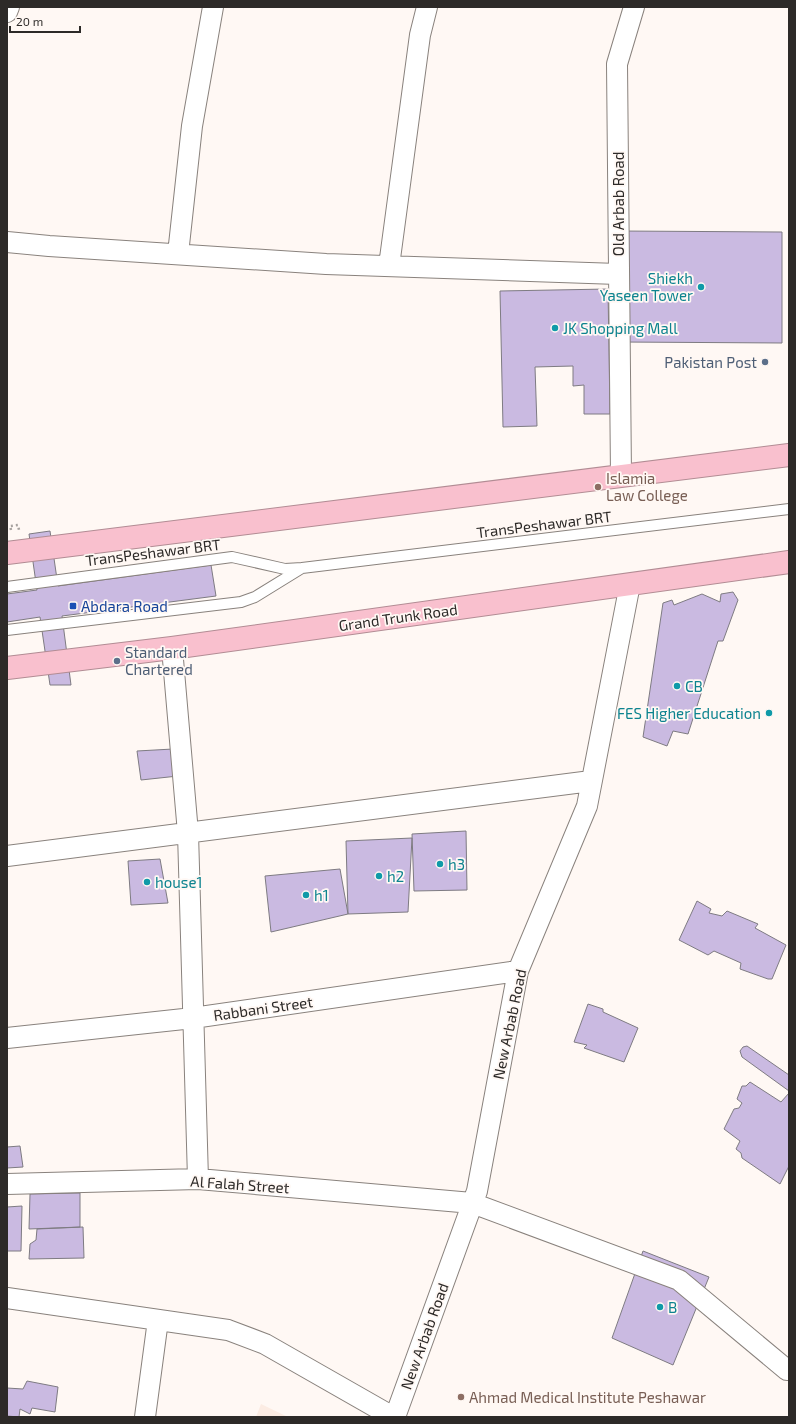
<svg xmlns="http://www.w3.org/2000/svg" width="796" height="1424" viewBox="0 0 796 1424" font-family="'Exo 2',sans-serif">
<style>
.built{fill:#fcece3}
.building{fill:#cabae1;stroke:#7e7b82}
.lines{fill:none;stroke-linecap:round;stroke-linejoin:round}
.lane-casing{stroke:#89827d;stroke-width:12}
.street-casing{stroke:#89827d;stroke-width:22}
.highway-casing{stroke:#b28c94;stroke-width:24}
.path{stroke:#a8a3a0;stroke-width:2.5;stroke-dasharray:2 3;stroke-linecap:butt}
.lane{stroke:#fff;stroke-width:10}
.street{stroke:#fff;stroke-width:20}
.highway{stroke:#f9c0ce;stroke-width:22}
.culture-dot{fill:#0f9aa8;stroke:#fff8f4;stroke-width:1.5}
.service-dot{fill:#5c6f8a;stroke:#fff8f4;stroke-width:1.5}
.education-dot{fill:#8d6e63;stroke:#fff8f4;stroke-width:1.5}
.transit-dot{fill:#1a4fb4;stroke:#fff8f4;stroke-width:1.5}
.labels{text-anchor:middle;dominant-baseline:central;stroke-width:3.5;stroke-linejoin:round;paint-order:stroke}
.street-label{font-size:15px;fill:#2d2a28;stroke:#fff8f4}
.culture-label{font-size:15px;fill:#0d838f;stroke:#fff8f4;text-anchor:start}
.service-label{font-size:15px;fill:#4e5e75;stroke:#fff8f4;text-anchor:end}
.education-label{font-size:15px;fill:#785e54;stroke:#fff8f4;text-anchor:start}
.transit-label{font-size:15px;fill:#164399;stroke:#fff8f4;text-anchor:start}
</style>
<rect width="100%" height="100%" fill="#fff8f4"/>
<path class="built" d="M261,1404L288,1417H256Z"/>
<path class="building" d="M620,231L782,232V343L620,342Z
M608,289L610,414H584V385L573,386V366L535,367L537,426L503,427L500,291Z
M50,531L58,586L211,565L216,596L62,616L71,685H50L40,617L7,622V594L37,590L29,534Z
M733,592L738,600L723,641H718L688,734L673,731L667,746L643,737L663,603L672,600L674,605L702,594L720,602L721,594Z
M173,749L178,776L141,780L137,751Z
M466,831L467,890L414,891L412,834Z
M412,838L408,912L348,914L346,841Z
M160,859L168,903L131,905L128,861Z
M340,869L348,914L271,932L265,876Z
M697,901L711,909L709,913L722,916L727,911L758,924L755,928L786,945L772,979H768L740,969L741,963L714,951L708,955L679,940Z
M588,1004L603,1009V1012L638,1028L624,1062L584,1048L587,1045L574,1042Z
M747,1046L789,1075V1091L742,1057L740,1051L743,1047Z
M750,1082L781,1102L789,1093V1166L780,1184L742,1158L741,1153L736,1149L740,1141L724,1129L734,1109L739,1108L742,1103L737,1099L742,1086H746Z
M20,1146L23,1167L7,1168V1147Z
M80,1193V1227L29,1229L30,1194Z
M22,1206L21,1251H7V1207Z
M83,1227L84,1258L29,1259L30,1244L36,1240L37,1229Z
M643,1251L709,1277L673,1365L612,1338Z
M27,1381L58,1387L55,1412L32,1408L30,1414L20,1409L19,1417L7,1416V1388L23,1389Z"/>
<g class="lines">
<g class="lane-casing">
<path id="lane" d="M302,568L789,509
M7,587L232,557L285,569L302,568L255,597L241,602L7,630"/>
</g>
<g class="street-casing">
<path id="street" d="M7,12L9,7
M7,242L49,246L326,264L618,274
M178,254L192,126L213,7
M389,266L420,35L427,7
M621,475L617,64L634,7
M172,648L188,833L198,1179
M7,856L591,781
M7,1038L193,1018L518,971
M7,1184L198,1179L472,1203L679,1280L787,1370H789
M7,1298L228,1330L265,1344L393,1417
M145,1417L158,1320
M395,1417L477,1191L518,971L587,806L630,584"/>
</g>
<g class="highway-casing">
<path id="highway" d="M7,553L789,455
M7,668L172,648L789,562"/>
</g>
<path class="path" d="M11,530L10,526L18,525L19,530"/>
<use href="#lane" class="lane"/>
<use href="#street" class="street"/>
<use href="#highway" class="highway"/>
</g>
<g class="culture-dot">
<circle cx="701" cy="287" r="4"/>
<circle cx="555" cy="328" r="4"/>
<circle cx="677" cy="686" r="4"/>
<circle cx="769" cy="713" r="4"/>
<circle cx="440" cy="864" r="4"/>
<circle cx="379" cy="876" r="4"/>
<circle cx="147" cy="882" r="4"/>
<circle cx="306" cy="895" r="4"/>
<circle cx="660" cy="1307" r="4"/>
</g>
<g class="service-dot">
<circle cx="765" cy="362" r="4"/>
<circle cx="117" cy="661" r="4"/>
</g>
<g class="education-dot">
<circle cx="598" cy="487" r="4"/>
<circle cx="461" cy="1397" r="4"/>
</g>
<rect class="transit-dot" x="69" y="602" width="8" height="8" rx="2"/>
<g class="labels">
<g class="street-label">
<text transform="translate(618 204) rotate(-90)">Old Arbab Road</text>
<text transform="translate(544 524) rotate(-7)">TransPeshawar BRT</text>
<text transform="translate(153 552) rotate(-7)">TransPeshawar BRT</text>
<text transform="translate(398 617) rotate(-8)">Grand Trunk Road</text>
<text transform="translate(263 1008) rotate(-8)">Rabbani Street</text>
<text transform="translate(509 1024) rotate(-78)">New Arbab Road</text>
<text transform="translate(240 1184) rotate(4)">Al Falah Street</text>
<text transform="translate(424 1336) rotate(-70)">New Arbab Road</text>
</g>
<g class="culture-label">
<text x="693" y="278" text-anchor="end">Shiekh<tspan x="693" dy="17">Yaseen Tower</tspan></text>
<text x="563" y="328">JK Shopping Mall</text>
<text x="685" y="686">CB</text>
<text x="761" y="713" text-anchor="end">FES Higher Education</text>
<text x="448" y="864">h3</text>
<text x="387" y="876">h2</text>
<text x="155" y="882">house1</text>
<text x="314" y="895">h1</text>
<text x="668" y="1307">B</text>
</g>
<g class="service-label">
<text x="757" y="362">Pakistan Post</text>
<text x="125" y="652" text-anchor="start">Standard<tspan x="125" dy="17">Chartered</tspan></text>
</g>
<g class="education-label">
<text x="606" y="478">Islamia<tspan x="606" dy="17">Law College</tspan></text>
<text x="469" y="1397">Ahmad Medical Institute Peshawar</text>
</g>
<g class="transit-label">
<text x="81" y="606">Abdara Road</text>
</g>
</g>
<rect width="796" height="1424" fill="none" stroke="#2d2a28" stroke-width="16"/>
<path d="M10 26v6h70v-6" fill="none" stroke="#2d2a28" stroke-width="2"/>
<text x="16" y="26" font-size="12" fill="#2d2a28" stroke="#fff8f4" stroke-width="3" paint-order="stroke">20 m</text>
</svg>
